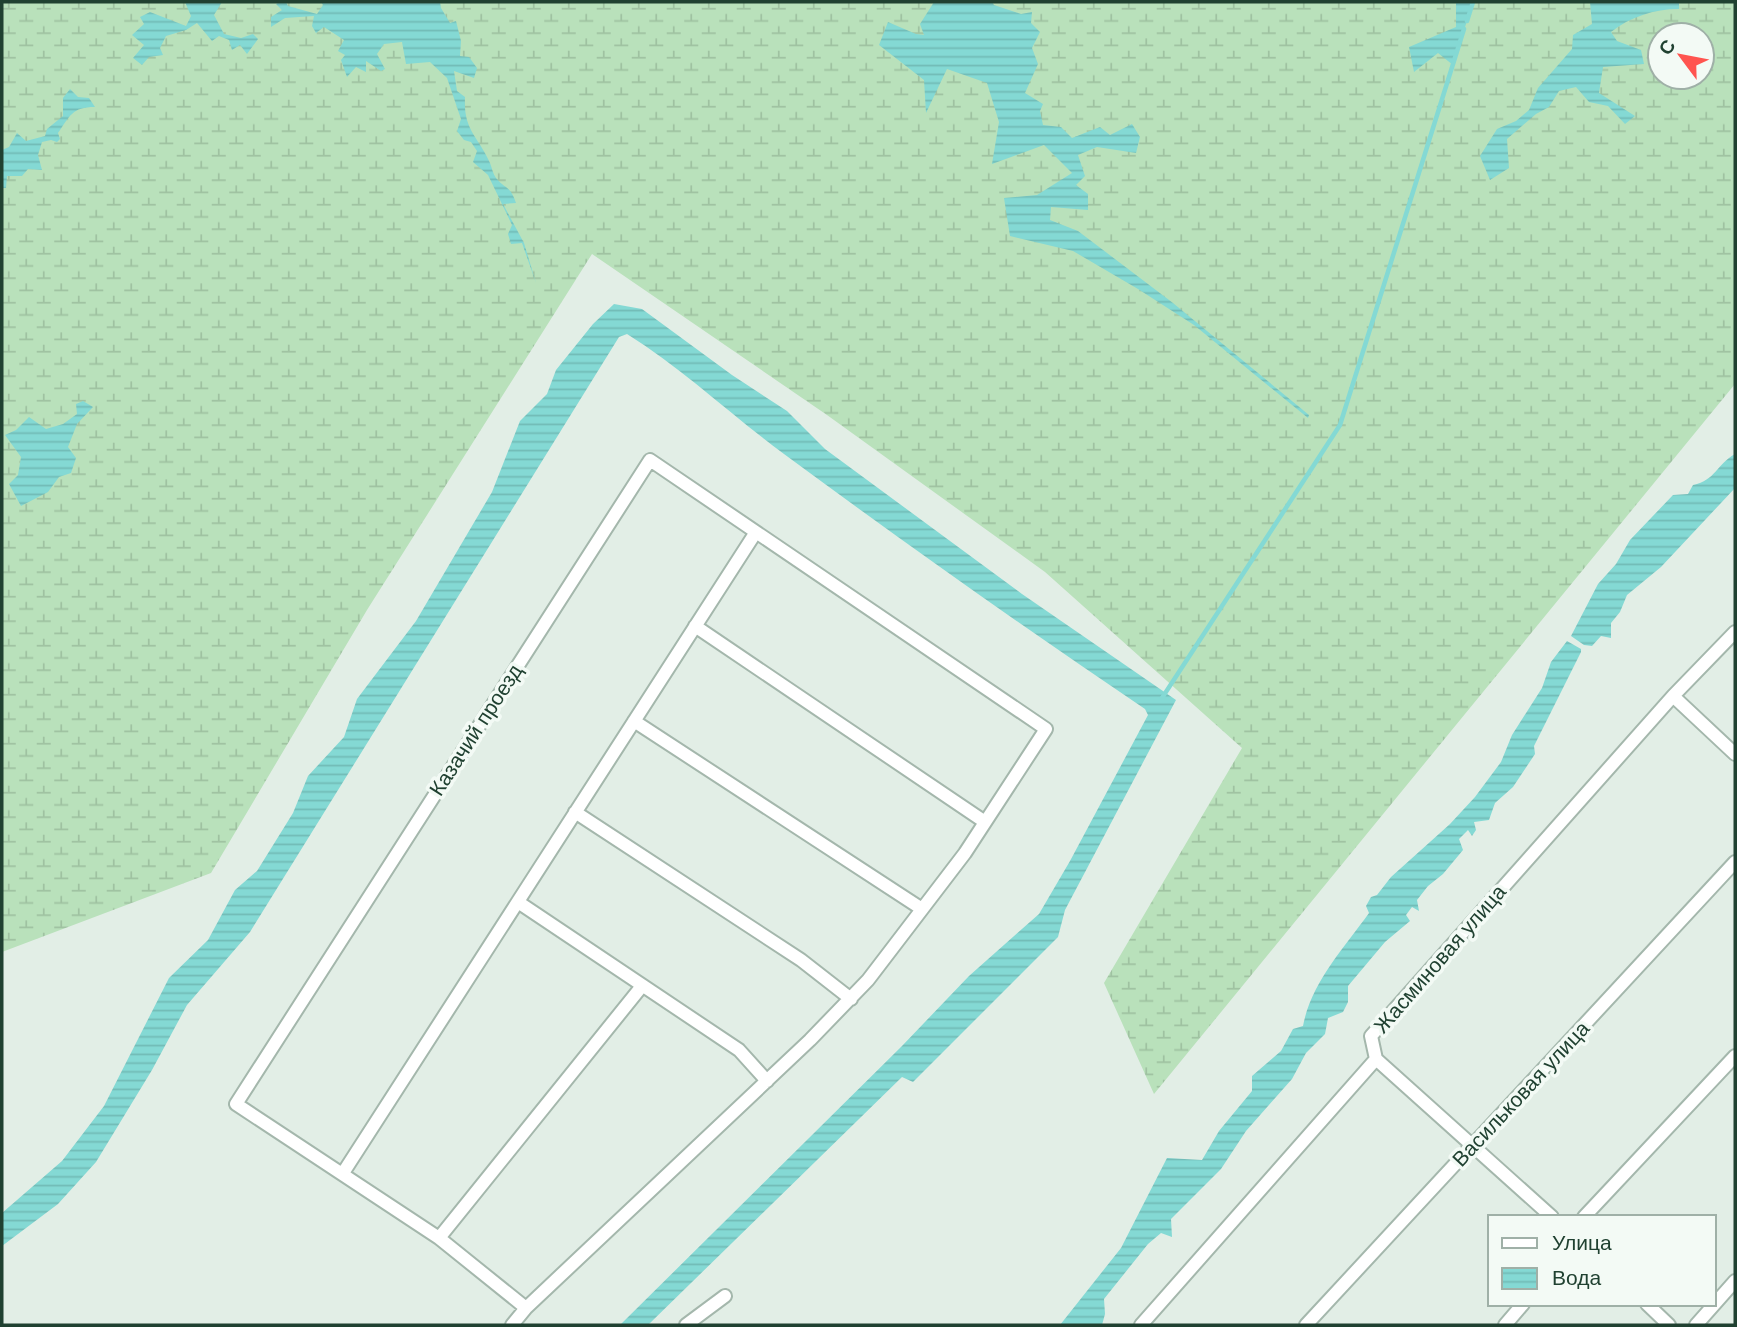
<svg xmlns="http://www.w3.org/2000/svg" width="1737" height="1327" viewBox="0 0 1737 1327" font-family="'DM Sans',sans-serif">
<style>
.wetland{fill:url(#wetland-marsh);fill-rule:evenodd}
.water{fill:url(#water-rules)}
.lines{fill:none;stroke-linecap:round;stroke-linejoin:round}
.stream{stroke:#84d9d4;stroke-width:4.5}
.minor-casing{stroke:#a4b7ac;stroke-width:16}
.minor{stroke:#fff;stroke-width:12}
.labels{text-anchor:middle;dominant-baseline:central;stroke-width:7;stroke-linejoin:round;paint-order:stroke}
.street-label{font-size:21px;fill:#204131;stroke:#f3faf5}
</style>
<defs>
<pattern id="wetland-marsh" width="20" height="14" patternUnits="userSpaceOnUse" patternTransform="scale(1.75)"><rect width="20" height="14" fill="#b9e1bb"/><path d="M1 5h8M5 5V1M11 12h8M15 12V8" fill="none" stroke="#9fc2a1"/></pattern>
<pattern id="water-rules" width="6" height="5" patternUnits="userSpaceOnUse" patternTransform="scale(1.75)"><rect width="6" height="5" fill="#84d9d4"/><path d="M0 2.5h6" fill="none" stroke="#72bbb6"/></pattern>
</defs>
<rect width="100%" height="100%" fill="#e2eee6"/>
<path class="wetland" d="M2,2H1735V384L1154,1094L1104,983L1242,748L1045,572L827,415L592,254L367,610L211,873L2,952ZM1660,35H1702V77H1660Z"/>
<path class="water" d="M185,2H222L214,15L224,34L241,38L253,34L258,39L247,54L240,45L232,50L229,40L219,36L212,41L197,23L186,30L166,36L160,48L163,55L149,57L142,65L133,58L144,45L132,35L144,24L140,17L150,12L186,26L191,16Z
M280,2H286L288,6L317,14L323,5L321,2H440L441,8L450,23L456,21L461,41L460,56L469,57L477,68L474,78L454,71L457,91L465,97C463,130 478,136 490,163C492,168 493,174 496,178C506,190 510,185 516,203L503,204L524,243L536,283L522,243L511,244L508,234L512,225L488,175L473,162L477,151L471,142L464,140L457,131L461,119L447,78L430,62L406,64L402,42L384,44L377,54L385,69L381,71L366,61V72L356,67L347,77L341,60L345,55L338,51L344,40L324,27L316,33L312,26L314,16L285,18L271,27V17L282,10L276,4Z
M934,2H992L994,5L1021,14L1032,12L1031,23L1040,32L1032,48L1038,64L1025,93L1043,104L1040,111L1043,125L1061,127L1072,138L1100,127L1110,135L1132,124L1140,137L1136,153L1097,147L1078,155L1085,176L1076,185L1088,194V210L1051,207L1050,220L1078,231L1173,303L1309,415L1308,418L1194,325L1138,289L1073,251L1010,236L1004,198L1037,195L1072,173L1044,145L992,164L999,122L987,83L947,69L926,113L924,80L879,45L888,22L916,34L924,35L920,24Z
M1456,2H1473L1453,65L1438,53L1414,72L1409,47L1456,27Z
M1590,2H1679V9C1654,9 1630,17 1611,32L1617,41L1641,50L1644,64L1603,67L1599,93L1635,116L1625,124L1608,106L1589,102L1576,87L1559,91L1549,107L1536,114L1507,139L1509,168L1490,180L1480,156L1497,129L1516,121L1529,110L1538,88L1572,49L1573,35L1592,24Z
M70,89L78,97L89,98L95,107C72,107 70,116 58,133L60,139L57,142L51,140L42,142L38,155L42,170L28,169L22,176H7L6,188H2V150L9,147L17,133L26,141L45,136L47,129L63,116V98Z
M614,304L642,309L732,375L787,411L825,449L1022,594L1176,700L1065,910L1058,937L913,1082L902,1077L648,1325H620L902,1046L969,976L1039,914L1070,861L1148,715L1145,709C1023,627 902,541 784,454C731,415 683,369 627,334L619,337L250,932L187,1005L152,1070L96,1162L58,1204L2,1246V1213L62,1161L104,1106L169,978L208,940L235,890L257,871L293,813L308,776L344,737L357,699L416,621L492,492L520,421L547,394L556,370L593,324Z
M83,401L93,407L77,424L68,447L76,458L71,473L59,477L48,492L21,506L9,484L18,475L21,457L5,435L16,430L29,417L46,429L63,424L77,414L76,404Z
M1735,454V488L1661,567L1627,595L1620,612L1611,623V638L1601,636L1592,646L1584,645L1571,636L1598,584L1616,564L1630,540L1673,495L1688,494L1693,485C1716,480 1716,465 1735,454Z
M1567,641L1581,649V652L1534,746L1535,754L1513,787L1495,803L1489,820L1474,822L1476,830L1472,836L1468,830L1459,839L1463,850L1443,874L1428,886L1417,900L1419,911L1412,907L1406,915L1410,921L1385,942L1348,986V1002L1343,1012L1328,1018L1325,1034L1306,1053L1292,1079L1246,1131L1221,1169L1171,1219L1172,1237L1161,1233L1148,1244L1104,1299L1105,1314L1102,1325H1060L1121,1248L1167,1158L1202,1160L1219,1131L1252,1091V1076L1281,1051L1293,1029L1303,1026C1311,983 1344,948 1369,913L1366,906L1371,897L1377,895L1391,877L1450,824L1475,797L1501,762L1512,735L1542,688L1551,662Z"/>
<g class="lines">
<path class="stream" d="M1467,21L1473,2
M1162,698L1340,425L1464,29"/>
<g class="minor-casing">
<path id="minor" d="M695,626L985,822
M1673,696L1735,754
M634,721L922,909
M575,812L801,960L851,999
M518,902L739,1050L767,1081
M1376,1059L1371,1036L1673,696L1735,632
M1376,1059L1552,1217
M343,1173L756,532
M1584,1217L1735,1056
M439,1238L642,986
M1647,1304L1669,1325
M512,1325L526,1308L810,1040L868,980L965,853L1046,729L650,460L236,1104L439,1238L526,1308
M686,1325L725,1296
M1141,1325L1376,1059
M1306,1325L1735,862
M1505,1325L1523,1304
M1696,1325L1735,1281"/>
</g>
<use href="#minor" class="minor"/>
</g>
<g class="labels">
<g class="street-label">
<text transform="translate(476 730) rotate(-57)">Казачий проезд</text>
<text transform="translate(1440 959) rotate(-49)">Жасминовая улица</text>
<text transform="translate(1521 1094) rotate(-47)">Васильковая улица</text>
</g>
</g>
<rect width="1737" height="1327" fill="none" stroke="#204131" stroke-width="7"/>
<rect x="1488" y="1215" width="228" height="91" fill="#f3faf5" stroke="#9fb0a7" stroke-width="2"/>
<rect x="1502" y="1238" width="35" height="10" fill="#ffffff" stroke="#9fb0a7" stroke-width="2"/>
<text x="1552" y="1250" font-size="21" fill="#204131">Улица</text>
<rect x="1502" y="1268" width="35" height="21" fill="url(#water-rules)" stroke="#9fb0a7" stroke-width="2"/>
<text x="1552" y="1285" font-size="21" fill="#204131">Вода</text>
<g transform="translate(1681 56) rotate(302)"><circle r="33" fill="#f3faf5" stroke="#9fb0a7" stroke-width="2"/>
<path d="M0-5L12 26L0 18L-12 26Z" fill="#ff544f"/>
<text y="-10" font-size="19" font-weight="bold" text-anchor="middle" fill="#204131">С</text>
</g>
</svg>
